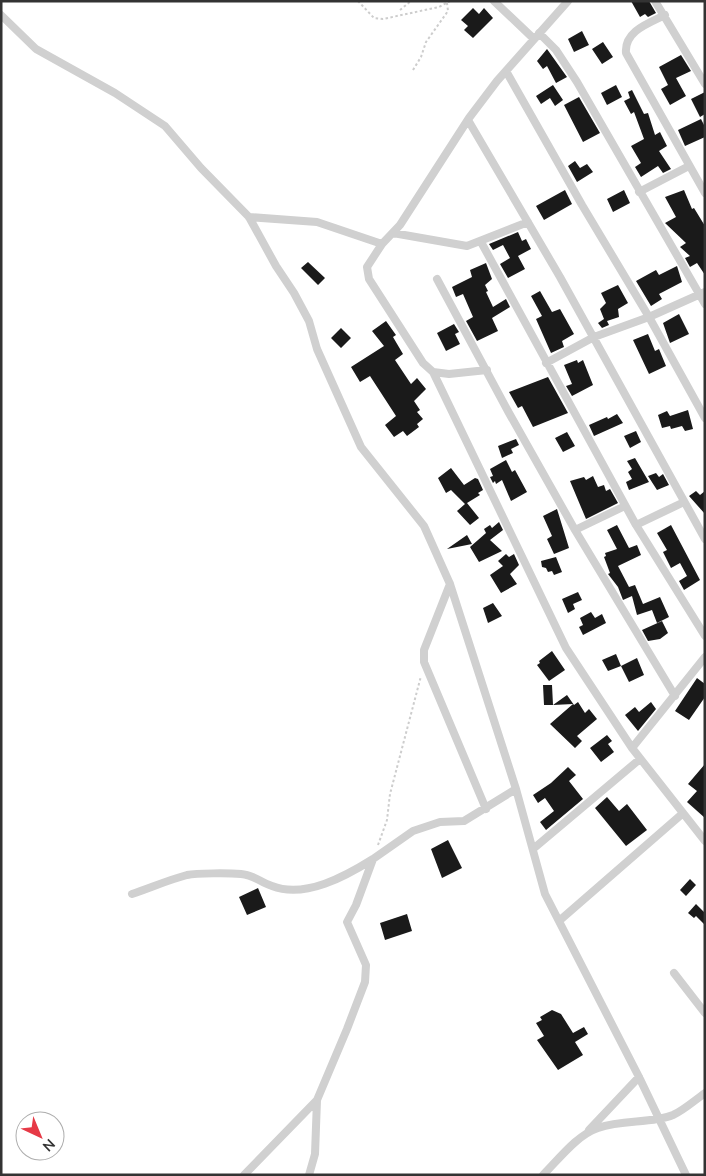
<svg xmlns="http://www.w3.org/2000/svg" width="706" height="1176" viewBox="0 0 706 1176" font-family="Mulish,sans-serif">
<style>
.building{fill:#1a1a1a}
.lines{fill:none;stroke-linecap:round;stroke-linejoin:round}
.path{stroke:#cdcdcd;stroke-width:2;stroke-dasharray:2.5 2.5;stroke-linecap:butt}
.street{stroke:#d0d0d0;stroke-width:8}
</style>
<rect width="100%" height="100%" fill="#fff"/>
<path class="building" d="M631,1H649L656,13L648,17L645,14L640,17Z
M473,8L479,14L484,8L493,18L473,38L464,30L468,26L461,20Z
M582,31L589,45L574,52L568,39Z
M603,42L613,57L602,64L592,49Z
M547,49L567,77L556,83L547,66L543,69L537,61Z
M681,55L691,71L676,78L686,96L670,105L661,89L668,85L659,67Z
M553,85L563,100L555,106L550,98L541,104L536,96Z
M616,85L622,97L607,105L601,93Z
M632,90L644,114L648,113L655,135L660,132L667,146L659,151L671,169L663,173L658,166L641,177L635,167L641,163L631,146L644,139L634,112L631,114L624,101L630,98L628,92Z
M705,92V114L700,117L691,99Z
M579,97L600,133L583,142L564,105Z
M701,119L705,127V137L685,146L678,130Z
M575,161L580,168L587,164L593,172L577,182L568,166Z
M565,190L572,204L544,220L536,206Z
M624,190L630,203L613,212L607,199Z
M684,190L692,209L694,208L705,226V275L697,263L690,267L685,258L690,256L680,247L686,243L665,223L676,217L665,197Z
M518,232L522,241L526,239L531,249L518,256L525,269L508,278L500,264L510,258L503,245L493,250L489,244Z
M308,262L325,278L318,285L301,268Z
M486,263L492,279L485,285L488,291L486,292L493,307L506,299L510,307L492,318L498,331L477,341L466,321L473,317L463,294L456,297L452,287L472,277L470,270Z
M677,266L682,282L659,294L662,299L651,306L636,281L656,270L659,275Z
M618,285L628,303L618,309L619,317L607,321L609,325L602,328L598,323L604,319L600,309L606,303L601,293Z
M540,291L552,312L560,309L574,334L562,341L564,347L551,353L536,319L542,316L531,296Z
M679,314L689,334L670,343L663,323Z
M386,321L396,335L393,337L403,354L395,360L411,384L417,378L426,389L414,401L420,410L417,412L423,419L417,424L419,427L407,436L403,431L394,437L385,425L396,416L370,376L360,382L351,367L384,346L372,331Z
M454,324L459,332L455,334L460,344L446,351L437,333Z
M341,328L351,338L341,348L331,338Z
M648,334L655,351L659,349L666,366L649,374L633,340Z
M577,360L578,363L583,360L593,385L572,396L566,386L572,384L564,365Z
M548,377L568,413L533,427L522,406L518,408L509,392Z
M688,410L693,429L685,431L682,426L671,429L670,426L662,428L658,415L667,411L670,416Z
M617,414L623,423L594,436L589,425L607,417L608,419Z
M636,431L641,442L630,448L624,436Z
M567,432L575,446L563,452L555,438Z
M516,439L519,445L511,449L513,453L502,458L498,446Z
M635,458L649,482L629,490L626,482L632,479L628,472L632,469L627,461Z
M506,460L512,472L515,470L527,492L511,501L502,480L496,484L495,481L493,483L490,477L493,476L490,469Z
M451,468L464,485L475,478L478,479L483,490L478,493L480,495L467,503L479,518L470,525L457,511L465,504L451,490L446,493L438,478Z
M656,473L659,477L663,474L669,485L657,490L648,476Z
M593,476L598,487L604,485L606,491L610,489L618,503L586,519L570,481L584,477L586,480Z
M696,491L700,495L705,491V514L689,496Z
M557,509L569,548L554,554L547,539L552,536L543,516Z
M499,522L503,530L490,540L502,551L479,562L470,547L486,533L484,529L490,525L492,528Z
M617,525L629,548L637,545L641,555L618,566L629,587L635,585L643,604L660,597L669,617L657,623L652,610L637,615L632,596L623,600L618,587L608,574L610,573L604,557L606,556L605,553L617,549L607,530Z
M671,525L700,580L684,590L679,581L687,576L680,563L671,568L663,552L667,550L657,533Z
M467,535L472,544L447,549Z
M506,554L509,557L514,554L519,565L510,574L517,584L501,593L490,575L503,566L498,561Z
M556,557L562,572L554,575L552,571L548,572L546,568L542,567L541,561Z
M578,592L582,600L573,604L575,609L568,613L562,599Z
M493,603L502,616L488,623L483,608Z
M591,612L595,618L602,614L606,623L583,635L579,627L583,625L580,618Z
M662,621L668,633L660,639L648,641L642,630Z
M552,651L565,670L549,681L537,665L540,663L539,661Z
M616,654L621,666L608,671L602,660Z
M637,658L644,675L629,682L621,666Z
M697,678L705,684V697L689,720L675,711Z
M543,685H552L553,705H544Z
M567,695L574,705L578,702L585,713L589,709L597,719L577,736L582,741L575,748L550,724L573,704L553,705Z
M651,702L656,709L638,731L625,715L635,707L639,712Z
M607,735L612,741L608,744L614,752L601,762L590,748Z
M705,764V818L687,802L697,791L688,784Z
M568,767L576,775L569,781L583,799L546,830L540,822L554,811L545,798L538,803L533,795L551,783Z
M607,797L619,811L627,804L647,830L626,846L595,808Z
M448,840L462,868L442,878L431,849Z
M690,879L696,885L686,896L680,890Z
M258,888L266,907L247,915L239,897Z
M696,904L705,913V925L696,916L694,918L688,913Z
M407,914L412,931L385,940L380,923Z
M552,1010L561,1014L573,1033L584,1027L588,1034L575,1042L583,1055L558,1070L537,1040L544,1036L536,1023L542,1020L540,1017Z"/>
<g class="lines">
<path class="path" d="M358,1L374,18L383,19L439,7L450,1
M400,10L411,1
M413,70L421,57L426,42L448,11L447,3
M378,845L387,820L390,794L421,676"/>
<path class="street" d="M494,1L534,39
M655,1L705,84
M1,15L36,49L115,93L165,126L201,168L249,217L276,266L294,293L309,321L317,349L361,447L424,526L450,584L516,789L545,894L639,1077L686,1175
M665,15C649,23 624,31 626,53L705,193
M539,33L556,50L577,82L705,304
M506,71L582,205L649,317L705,418
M468,120L560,277L705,539
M639,192L689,166
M249,217L317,222L382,244
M393,233L467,246L528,222
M481,242L636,525L705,636
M437,279L509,413L575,530L675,696
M546,363L594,337L649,317L705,292
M487,370L449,374L433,372L423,363L369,279L367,267L382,244L400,225L469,118L497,81L568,1
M433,372L566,648L632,748L705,841
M636,525L684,502
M575,530L625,506
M450,584L424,650V662L486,809
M632,748L705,657
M533,849L640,759
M132,894C150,888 168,880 187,875C197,873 229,873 241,874C254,875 260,882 272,886C305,899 346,876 373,859
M559,921L682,814
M674,973L705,1013
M589,1130L639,1077
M244,1175L317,1100L347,1029L365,982L366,965L347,922L356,905L373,859L413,831L440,822L464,821L516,789
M309,1175L315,1154L317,1100
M543,1175C559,1159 577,1135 598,1128C623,1119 651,1124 673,1115C684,1110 695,1100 705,1093"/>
</g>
<rect width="706" height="1176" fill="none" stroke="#333333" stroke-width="5"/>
<g transform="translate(40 1136) rotate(136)"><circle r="24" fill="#ffffff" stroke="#adadad"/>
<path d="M0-4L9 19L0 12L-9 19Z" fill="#e63946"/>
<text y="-8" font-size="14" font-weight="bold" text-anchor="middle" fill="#333333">N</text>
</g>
</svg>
